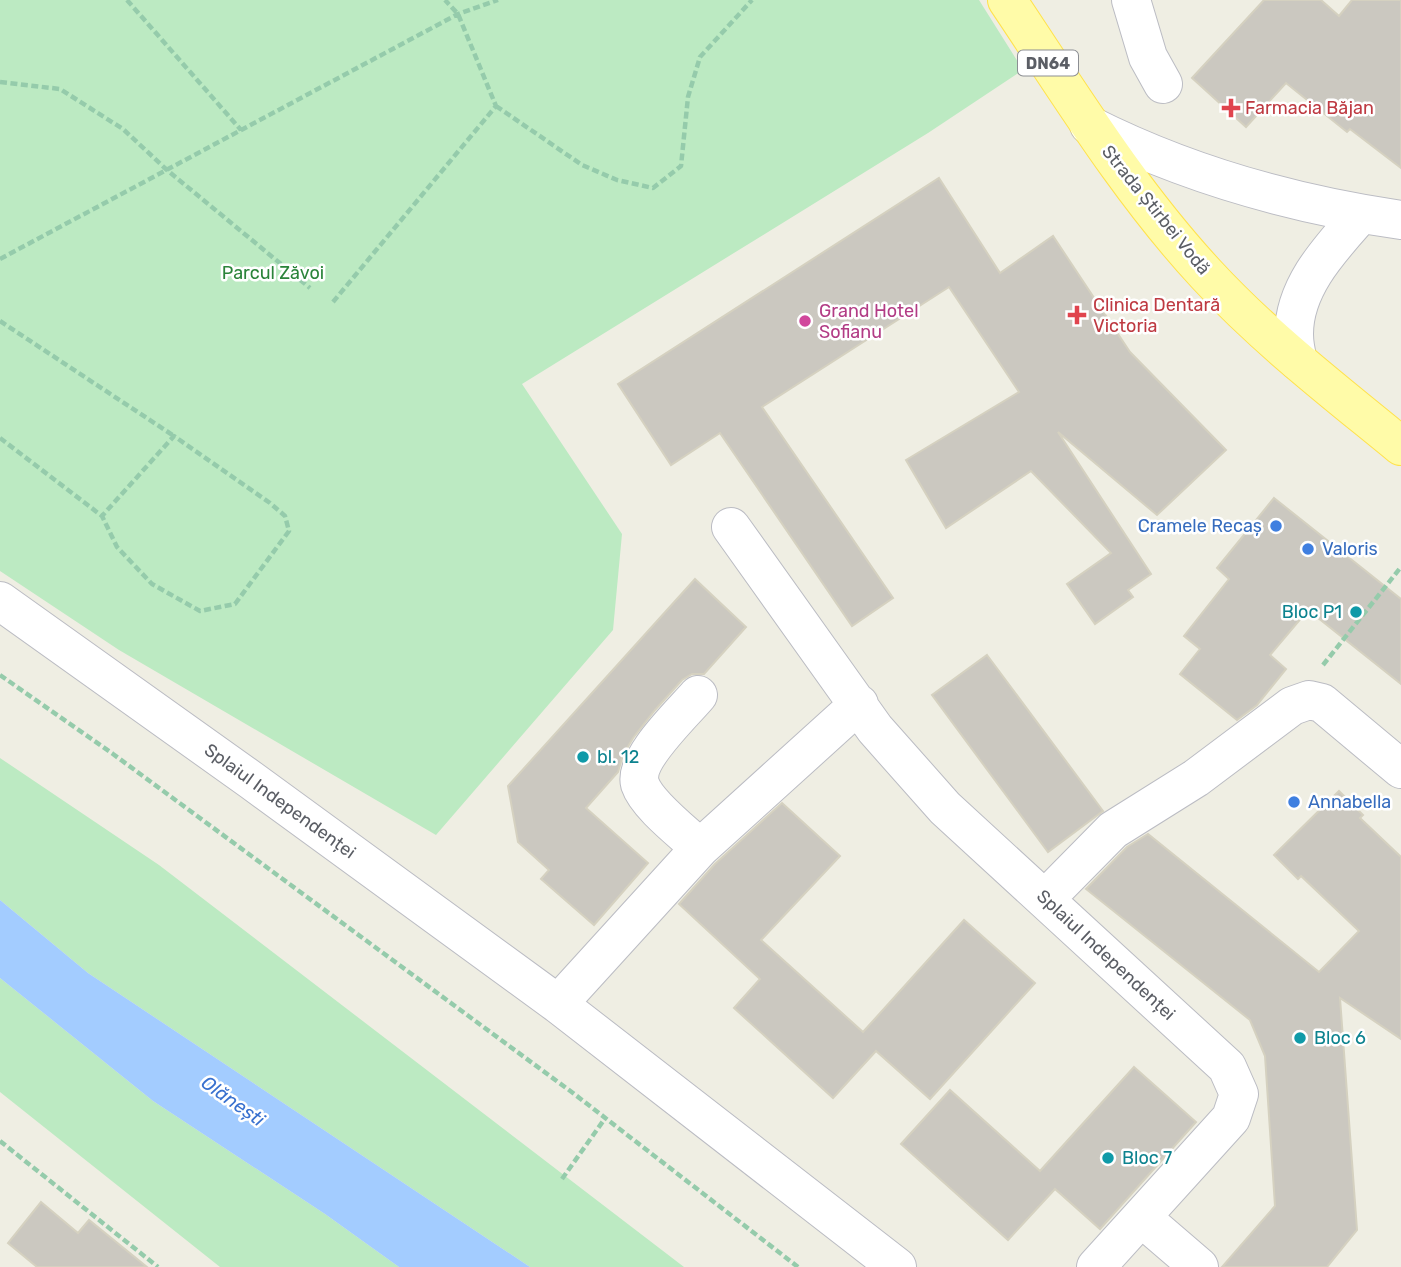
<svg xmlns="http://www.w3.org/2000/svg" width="1401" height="1267" viewBox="0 0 1401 1267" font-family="Rubik,sans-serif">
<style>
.green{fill:#bceac2}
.water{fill:#a3ccff}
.building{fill:#cbc8c0;stroke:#d5d1c0;stroke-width:2}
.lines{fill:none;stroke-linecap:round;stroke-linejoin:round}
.minor-casing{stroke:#bbbcc3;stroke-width:40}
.major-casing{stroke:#ffe24c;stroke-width:40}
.path{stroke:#95cbab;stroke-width:4.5;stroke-dasharray:7 3.5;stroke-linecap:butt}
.minor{stroke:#fff;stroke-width:38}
.major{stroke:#fffba8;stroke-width:38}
.health-dot{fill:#e0444e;stroke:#fff;stroke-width:2.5}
.hotel-dot{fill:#d1479c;stroke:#fff;stroke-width:2.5}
.shop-dot{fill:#3f7fe0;stroke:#fff;stroke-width:2.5}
.culture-dot{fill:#0f9aa8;stroke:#fff;stroke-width:2.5}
.labels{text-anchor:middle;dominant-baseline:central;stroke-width:5;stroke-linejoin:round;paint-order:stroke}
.shield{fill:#fff;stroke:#8c8e93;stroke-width:2}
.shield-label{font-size:16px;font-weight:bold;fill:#5b5e65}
.health-label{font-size:18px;fill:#be3a42;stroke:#fff;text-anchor:start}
.street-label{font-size:18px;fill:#5b5e65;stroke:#fff}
.park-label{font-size:18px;fill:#2b843a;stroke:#fff}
.hotel-label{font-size:18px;fill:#b23c85;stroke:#fff;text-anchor:start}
.shop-label{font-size:18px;fill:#366cbe;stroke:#fff;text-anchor:start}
.culture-label{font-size:18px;fill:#0d838f;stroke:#fff;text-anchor:start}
.water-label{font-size:19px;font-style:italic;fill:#3971cf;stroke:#fff}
</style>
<rect width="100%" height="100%" fill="#efeee3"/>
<path class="green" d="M0,0H979L1023,70L928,133L522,384L622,534L613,630L436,835L119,650L0,571Z
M0,758L159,865L684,1267H530L88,973L0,900Z
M0,978L153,1101L325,1214L399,1267H220L0,1092Z"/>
<path class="water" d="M0,900L88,973L530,1267H399L325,1214L153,1101L0,978Z"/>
<path class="building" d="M1264,0H1321L1339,16L1352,0H1401V168L1350,129L1347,132L1286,83L1246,127L1192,78Z
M939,178L1000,273L1053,236L1130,352L1226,450L1157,515L1058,432L1151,574L1128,590L1133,597L1095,624L1067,584L1111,553L1031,471L946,528L906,460L1019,392L949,287L762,407L893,598L852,626L720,433L671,465L618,384Z
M1274,498L1401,599V684L1308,610L1270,655L1286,669L1257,705L1237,720L1180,674L1200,649L1184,636L1229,579L1217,568Z
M695,579L746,627L704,674H692L682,680L655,710L633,738L623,755L618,772L586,808L648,863L594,925L541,879L549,870L518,842L508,786Z
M987,655L1103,811L1048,852L932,695Z
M1339,791L1363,815L1360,818L1401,857V1039L1340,998L1357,1230L1327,1267H1222L1275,1206L1265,1056L1250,1020L1086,889L1127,847L1148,834L1319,972L1359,931L1301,876L1298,879L1274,855Z
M782,803L840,856L761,940L863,1032L964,920L1035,983L930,1099L876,1051L833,1098L734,1008L760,979L679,904L715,864Z
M1134,1067L1196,1122L1100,1229L1055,1189L1008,1240L901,1144L950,1090L1040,1171Z
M41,1202L78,1233L89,1220L147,1267H37L8,1243Z"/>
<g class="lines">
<g class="minor-casing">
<path id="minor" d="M1131,0L1148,57L1163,84
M1089,125C1188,175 1292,204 1401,220
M1298,361C1296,353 1294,343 1294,334C1294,286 1331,248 1361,214
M731,527L875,729L945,808L1227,1067L1239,1094L1231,1118L1096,1267
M0,601L251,780L558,1004L897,1267
M698,695C683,713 633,759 640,784C647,805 683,832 700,848
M1045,899L1113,830L1196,778L1292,706L1309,700L1322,703L1401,769
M558,1004L700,848L859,704
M1142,1218L1199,1267"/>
</g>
<g class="major-casing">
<path id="major" d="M1007,0C1070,94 1129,191 1206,274C1265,338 1334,391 1401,446"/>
</g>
<path class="path" d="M127,0L241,130
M0,82L60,89L123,129L167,170L310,288
M496,106L582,165L617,180L653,188L681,166L688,97L700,57L752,0
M0,259L458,14L498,0
M333,302L496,106L458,14L445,0
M0,321L174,436
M0,438L102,516L117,547L152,584L200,611L235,604L289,531L285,516L270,503L174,436L102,516
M1323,665L1401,567
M0,675L113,754L573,1093L798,1267
M0,1141L158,1267
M562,1179L606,1117"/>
<use href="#minor" class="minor"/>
<use href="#major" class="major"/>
</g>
<g class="health-dot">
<path d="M1227.5 97.5h7v7h7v7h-7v7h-7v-7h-7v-7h7z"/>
<path d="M1073.5 304.5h7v7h7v7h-7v7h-7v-7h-7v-7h7z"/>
</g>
<circle class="hotel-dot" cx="805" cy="321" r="7"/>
<g class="shop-dot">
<circle cx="1276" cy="526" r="7"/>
<circle cx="1308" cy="549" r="7"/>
<circle cx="1294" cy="802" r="7"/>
</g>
<g class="culture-dot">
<circle cx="1356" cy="612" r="7"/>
<circle cx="583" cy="757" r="7"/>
<circle cx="1300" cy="1038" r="7"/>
<circle cx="1108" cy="1158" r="7"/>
</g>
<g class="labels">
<rect class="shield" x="1018" y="50.5" width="60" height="25" rx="5"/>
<g class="shield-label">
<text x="1048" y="63">DN64</text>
</g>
<g class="health-label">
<text x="1245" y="108">Farmacia Băjan</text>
<text x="1093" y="305">Clinica Dentară<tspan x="1093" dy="21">Victoria</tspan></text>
</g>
<g class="street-label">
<text transform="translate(1156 210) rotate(51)">Strada Știrbei Vodă</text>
<text transform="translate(280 801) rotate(36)">Splaiul Independenței</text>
<text transform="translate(1106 955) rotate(43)">Splaiul Independenței</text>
</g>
<g class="park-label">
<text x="273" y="273">Parcul Zăvoi</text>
</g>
<g class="hotel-label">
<text x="819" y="311">Grand Hotel<tspan x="819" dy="21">Sofianu</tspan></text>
</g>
<g class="shop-label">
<text x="1262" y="526" text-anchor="end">Cramele Recaș</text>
<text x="1322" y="549">Valoris</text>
<text x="1308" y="802">Annabella</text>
</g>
<g class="culture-label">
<text x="1342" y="612" text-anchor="end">Bloc P1</text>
<text x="597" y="757">bl. 12</text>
<text x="1314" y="1038">Bloc 6</text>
<text x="1122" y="1158">Bloc 7</text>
</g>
<g class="water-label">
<text transform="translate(233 1101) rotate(35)">Olănești</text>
</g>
</g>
</svg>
